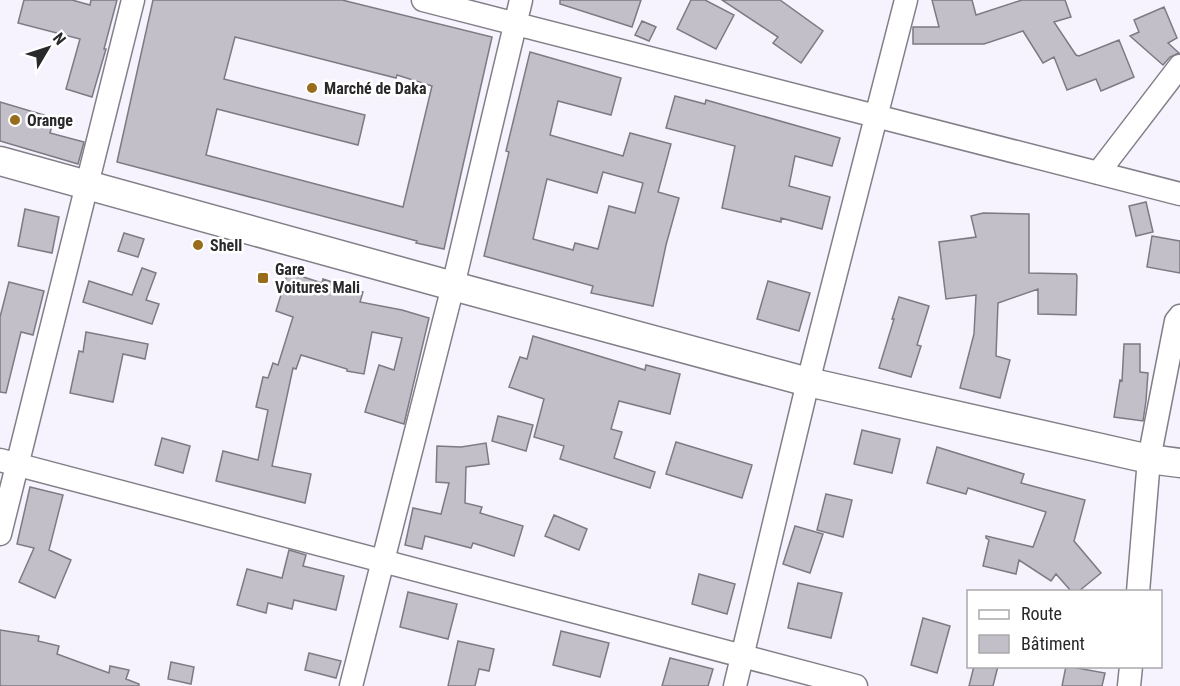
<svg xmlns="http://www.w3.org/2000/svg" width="1180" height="686" viewBox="0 0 1180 686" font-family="'Roboto Condensed',sans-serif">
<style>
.building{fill:#c2bfc9;stroke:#7d7a83;stroke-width:1.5;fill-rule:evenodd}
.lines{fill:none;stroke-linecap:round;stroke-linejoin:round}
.minor-casing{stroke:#827f88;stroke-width:25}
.major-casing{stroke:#827f88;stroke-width:31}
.minor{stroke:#fff;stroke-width:22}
.major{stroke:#fff;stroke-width:28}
.poi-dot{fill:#996c1b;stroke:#fff;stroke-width:2}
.labels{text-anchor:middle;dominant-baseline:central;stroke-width:5;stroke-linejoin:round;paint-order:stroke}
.poi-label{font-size:16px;font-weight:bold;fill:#29282b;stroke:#fff;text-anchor:start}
</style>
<rect width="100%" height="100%" fill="#f7f3fe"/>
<path class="building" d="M24,0H72L90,5L91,0H117L104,49H106L92,97L66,89L80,39L18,23Z
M153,0H342L492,37L444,249L416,243L417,241L117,162ZM235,37L396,78L397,75L432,86L403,207L206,155L217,109L358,145L365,115L224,79Z
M560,0H641L632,27L560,4Z
M691,0H705L734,15L716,49L677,29Z
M722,0H780L823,31L801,63L773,43L778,37Z
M932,0H972L976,15L1022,0H1065L1071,17L1054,22L1076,55L1079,56L1119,40L1134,77L1101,91L1096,79L1067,90L1054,57L1043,63L1023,31L984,44H913V27H939Z
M1164,7L1177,38L1168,43L1179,53L1170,57L1163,65L1130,36L1139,32L1134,20Z
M642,21L656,27L649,41L635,35Z
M530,52L621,78L611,115L558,101L550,135L623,156L630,133L671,144L658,192L679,198L666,245L653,306L591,293L593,286L484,256L509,152L506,151ZM603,172L643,183L635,213L609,206L598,249L575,243L573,250L533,239L547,179L597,193Z
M675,96L705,104L706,100L840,138L832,166L795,156L789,186L830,197L822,229L781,218V222L722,208L735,146L666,128Z
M0,102L54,118L50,133L84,142L78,164L0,141Z
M1146,202L1153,232L1136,236L1129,206Z
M25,209L59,217L52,253L18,246Z
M983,213L1029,214V273L1076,274L1077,276L1076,315L1038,314V289L998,303L996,356L1010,360L1000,398L960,388L974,334L976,295L946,299L939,242L976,237L971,216Z
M124,233L144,239L138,257L118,251Z
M1152,236L1180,241V273L1147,267Z
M142,268L156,273L146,300L159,304L152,324L83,302L89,281L132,295Z
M288,272L322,283L323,279L363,292L360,302L402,310L429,318L404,424L365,412L379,365L394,370L402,338L372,332L364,374L347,371V369L301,355L296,369L293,368L272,466L311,474L305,503L216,481L223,451L258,460L268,410L256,407L263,377L268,378L273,363L278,365L293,317L276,311Z
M768,281L810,293L799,331L757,319Z
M9,282L44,291L33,335L21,332L6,393L0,392V317Z
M899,297L929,306L917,345L921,346L911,377L879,368L894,319H892Z
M86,332L148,344L145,359L123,354L113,402L70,393L79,351L83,352Z
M533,336L645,370L646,365L680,374L670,414L619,401L611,429L622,432L614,458L655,472L650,488L560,459L564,446L534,437L544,399L509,387L520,357L527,359Z
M1124,344H1140V372L1148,373L1146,401L1143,421L1114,417L1120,380L1122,381Z
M498,416L533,425L526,451L492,441Z
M862,430L900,439L892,473L854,464Z
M162,438L190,446L183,473L155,465Z
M676,442L752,465L742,498L666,474Z
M486,443L489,464L466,467L465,503L482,507L480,513L523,526L514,556L473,543L471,548L425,536L422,549L405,545L413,508L441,514L449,483L436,482L437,446L461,447Z
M937,447L1024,474L1021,483L1085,500L1074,541L1101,573L1079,591H1071L1056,574L1051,581L1019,560L1016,574L983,566L989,540L986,538V536L1033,547L1046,512L968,488L966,494L927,483Z
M30,487L63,495L49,550L71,560L55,598L19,582L34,548L17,544Z
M826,494L852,500L843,537L817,530Z
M554,515L587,529L579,550L545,536Z
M795,526L823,534L810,573L783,564Z
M289,550L306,555L303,566L344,576L336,610L294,600L292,609L268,603L266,613L237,605L247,569L282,578Z
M699,574L735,584L727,614L692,604Z
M798,583L842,593L831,638L788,628Z
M408,592L457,604L448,639L400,627Z
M923,618L950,626L937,673L911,665Z
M0,630L39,636L38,641L59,646L57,654L109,673L110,666L129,670L126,679L139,684V686H0Z
M561,631L609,643L600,677L553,665Z
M458,641L494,649L489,671L479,669L475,686H448Z
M309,653L341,661L336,678L305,670Z
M670,658L713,669L708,686H662Z
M171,662L194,667L191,684L168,679Z
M974,666H998L993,686H969Z
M1066,666L1105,673L1102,686H1062Z"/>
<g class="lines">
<g class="minor-casing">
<path id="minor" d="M423,0L1180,194
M1098,173L1180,66
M0,460L856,686
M0,534L133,0
M1138,592L1149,459L1176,321L1180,316
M351,686L453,286L521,0
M735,686L808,382L906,0
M1129,686L1131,666"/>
</g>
<g class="major-casing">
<path id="major" d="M0,161L453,286L808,382L1149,459L1180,463"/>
</g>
<use href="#minor" class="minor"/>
<use href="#major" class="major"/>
</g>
<g class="poi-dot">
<circle cx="312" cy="88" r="6"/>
<circle cx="15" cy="120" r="6"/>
<circle cx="198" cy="245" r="6"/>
<rect x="257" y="272" width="12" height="12" rx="3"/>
</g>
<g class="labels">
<g class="poi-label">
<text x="324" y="88">Marché de Daka</text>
<text x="27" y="120">Orange</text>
<text x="210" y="245">Shell</text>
<text x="275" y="269">Gare<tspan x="275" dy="18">Voitures Mali</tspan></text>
</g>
</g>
<rect x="967" y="590" width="195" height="78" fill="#ffffff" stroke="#a9a9aa" stroke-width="1.5"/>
<rect x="979" y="610" width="30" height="9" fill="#ffffff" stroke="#a9a9aa" stroke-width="1.5"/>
<text x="1021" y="620" font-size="18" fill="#29282b">Route</text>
<rect x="979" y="635" width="30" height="18" fill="#c2bfc9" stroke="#a9a9aa" stroke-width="1.5"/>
<text x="1021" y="650" font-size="18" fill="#29282b">Bâtiment</text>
<g transform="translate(48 48) rotate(51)" stroke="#ffffff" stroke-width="4.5" paint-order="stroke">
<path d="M0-4.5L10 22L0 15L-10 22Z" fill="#29282b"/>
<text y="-9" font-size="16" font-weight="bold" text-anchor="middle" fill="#29282b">N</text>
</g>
</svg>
